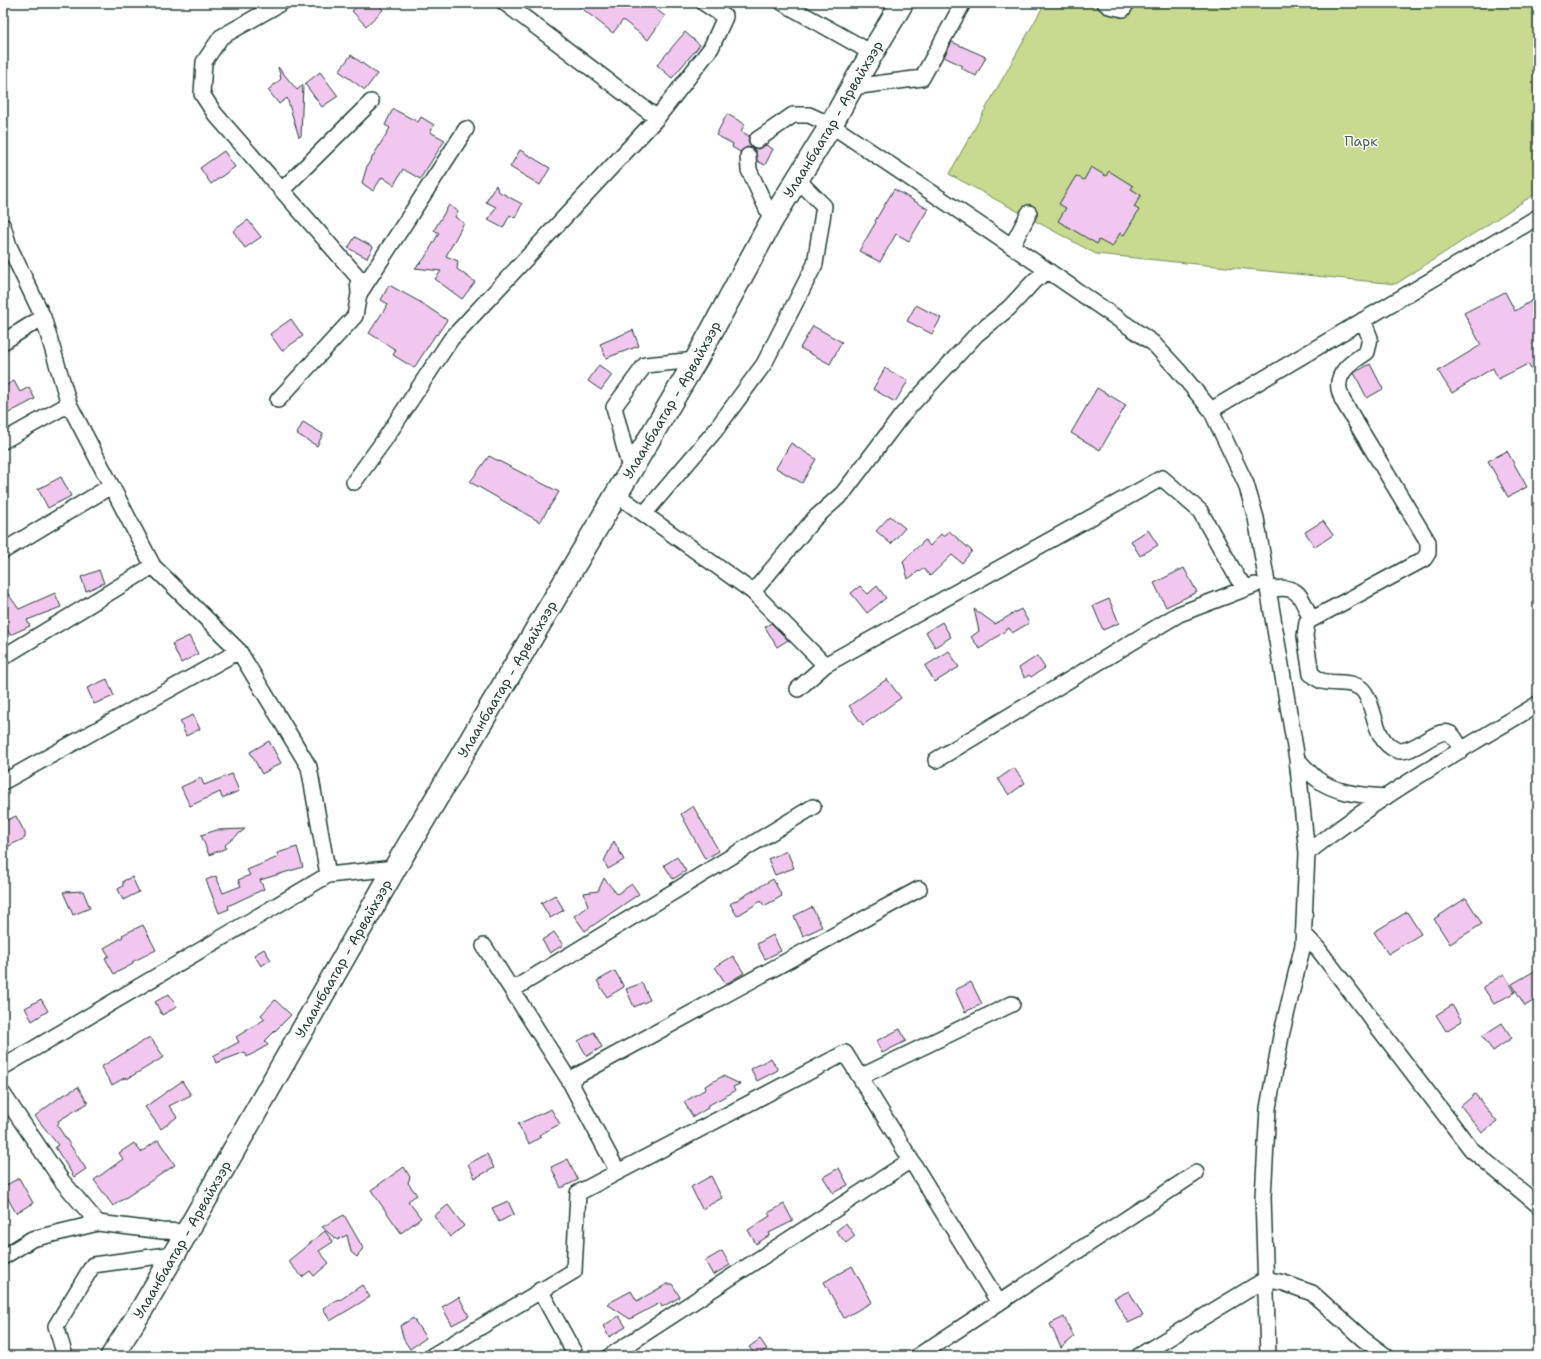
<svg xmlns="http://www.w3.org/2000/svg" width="1541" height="1359" viewBox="0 0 1541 1359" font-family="'Shantell Sans',sans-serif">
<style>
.green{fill:#c7da8f;stroke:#738c62}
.building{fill:#f2c7ef;stroke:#1f3d34}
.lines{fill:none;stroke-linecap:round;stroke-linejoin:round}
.minor-casing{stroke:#1f3d34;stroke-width:18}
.highway-casing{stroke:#1f3d34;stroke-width:25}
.minor{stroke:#fff;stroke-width:15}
.highway{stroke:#fff;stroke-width:22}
.labels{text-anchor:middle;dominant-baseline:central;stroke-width:3;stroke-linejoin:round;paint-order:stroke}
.street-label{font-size:14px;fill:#1f3d34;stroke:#fff}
.park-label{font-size:14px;fill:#49644b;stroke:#fff}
</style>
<rect width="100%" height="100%" fill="#fff"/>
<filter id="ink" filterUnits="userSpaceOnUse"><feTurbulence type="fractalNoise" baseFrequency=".025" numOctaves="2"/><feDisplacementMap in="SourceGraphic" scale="8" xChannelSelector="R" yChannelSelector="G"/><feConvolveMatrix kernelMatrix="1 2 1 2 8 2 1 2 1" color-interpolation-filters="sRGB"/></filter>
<g filter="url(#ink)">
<path class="green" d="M1045,3H1096L1121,18L1131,3H1538V192L1396,284L1096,254L949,174Z"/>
<path class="building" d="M361,3H377L383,10L366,26L352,11Z
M575,3H647L665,16L648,40L623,20L613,33Z
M685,32L700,45L672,78L657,65Z
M952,42L986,57L976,76L961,68L963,66L944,57Z
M351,55L377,74L365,90L339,71Z
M278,67L297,90L303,85L301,136L299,137L287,98L279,104L268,90L281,79Z
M320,72L338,96L322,107L305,84Z
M393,109L418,122L421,117L434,125L430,132L445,140L420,179L403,169L394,185L382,177L373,191L362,183L367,166L390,128L385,125Z
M727,114L745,124L741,131L749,136L748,141L753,148L758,149L766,145L773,149L765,165L757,161L756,151L752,148L747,147L740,152L732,147L733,144L716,135Z
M520,150L550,168L540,185L510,167Z
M224,151L235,167L211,184L200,168Z
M1091,167L1106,176L1109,171L1133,186L1131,189L1141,195L1134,207L1139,210L1124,235L1120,233L1112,247L1099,240L1097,244L1058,221L1066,208L1059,204L1076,176L1084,180Z
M496,185L498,191L522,204L515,218L510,215L503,228L488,220L496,207L486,202Z
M894,189L928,209L909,241L896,234L880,262L859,251L876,222L875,221Z
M449,205L458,211L455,217L464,223L446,256L458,261L457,269L475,282L462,299L435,279L441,271L415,268L424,259L439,233L434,230Z
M248,220L261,237L245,248L233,231Z
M355,237L373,247L367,258L348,248Z
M389,285L420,302L447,320L437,335L436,334L414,368L393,355L396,350L369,333L388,304L381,300Z
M1505,292L1515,311L1538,297V382L1528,364L1498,379L1493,368L1452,393L1438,371L1481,345L1464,313Z
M916,305L941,318L932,334L907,321Z
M291,319L303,336L282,351L270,334Z
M813,326L842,342L830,364L800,348Z
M633,330L639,346L606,358L600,344Z
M1370,364L1383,389L1367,398L1354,373Z
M599,365L612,375L601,390L588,381Z
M885,368L908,381L895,402L873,389Z
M14,381L20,392L29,387L35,399L3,416V387Z
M1097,388L1126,405L1100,450L1071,433Z
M303,422L323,434L317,446L297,434Z
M791,443L816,459L802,483L776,468Z
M1507,451L1527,487L1508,497L1488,461Z
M489,456L559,492L540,522L470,482Z
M61,477L71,496L48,508L38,489Z
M890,516L905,528L891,544L876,531Z
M1323,521L1333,535L1315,547L1305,532Z
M1148,530L1158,545L1140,556L1131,541Z
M949,531L972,551L962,563L952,555L930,576L923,568L908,579L903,561L925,540L930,546L941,534L944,537Z
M1184,568L1197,592L1166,607L1154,583Z
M99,570L104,583L86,591L81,577Z
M860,586L868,594L877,586L886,598L867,613L851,593Z
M3,587L19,609L55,593L61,607L27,620L30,626L10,635L3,620V616L5,615L3,605Z
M1109,599L1119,623L1103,630L1093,606Z
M974,609L995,624L1021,609L1029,623L1012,633L1009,628L980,649L971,637L979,631Z
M942,622L951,637L935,647L926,632Z
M771,623L788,640L777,647L765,627Z
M189,636L198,654L181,663L172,644Z
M949,651L959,667L935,682L925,666Z
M1037,656L1045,668L1031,677L1029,675L1025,678L1019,668Z
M107,679L114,696L94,704L87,688Z
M887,679L901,698L863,725L849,706Z
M193,715L200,729L186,736L180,721Z
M269,741L281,763L262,774L250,752Z
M1014,768L1025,783L1009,795L998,779Z
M232,774L239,791L222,798L220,792L190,806L181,787L201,778L204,785Z
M693,806L719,851L705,859L681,814Z
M16,816L25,833V838L7,847L3,838V822Z
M245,829L225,845L226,848L209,855L201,835L217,830Z
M614,841L624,860L608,869L604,861Z
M297,847L303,867L260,880L264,889L228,906L229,909L219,913L206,880L216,876L223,893L241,886L238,880L250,875L247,870L278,857L277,853Z
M787,851L794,868L775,875L768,859Z
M677,857L686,871L673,879L664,865Z
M132,877L139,892L123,900L118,889L123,886V881Z
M604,878L617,894L632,884L639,894L585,931L574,916L588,906L584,893L598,891Z
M773,879L782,896L764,906L761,901L737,916L730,904Z
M83,891L90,908L73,915L63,892Z
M555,895L564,910L550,918L541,903Z
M1466,898L1482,924L1450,944L1434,919Z
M812,907L822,927L803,936L794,916Z
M1407,912L1421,934L1388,954L1374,932Z
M143,925L156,950L132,962L133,964L114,974L105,958L109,956L104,948L123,937L122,935Z
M554,932L563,945L550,953L542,940Z
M773,935L781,951L765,959L757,944Z
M264,949L271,960L261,966L254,955Z
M733,956L744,973L726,984L715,967Z
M1538,969V998L1525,1006L1512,984Z
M615,971L624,987L607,997L597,981Z
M1504,974L1515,992L1494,1004L1483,987Z
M971,982L982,1004L965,1012L955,990Z
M642,983L650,1000L634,1007L626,989Z
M169,994L177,1007L162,1015L155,1002Z
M41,999L48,1011L32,1021L25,1008Z
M275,1000L291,1015L265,1041L268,1045L247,1057L245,1052L216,1063L213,1056L239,1042L236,1037L265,1019L261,1015Z
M1452,1005L1462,1021L1446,1031L1436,1015Z
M1502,1023L1512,1038L1493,1051L1482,1036Z
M900,1029L906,1041L882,1053L876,1041Z
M594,1032L602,1047L587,1056L578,1041Z
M150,1037L164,1057L127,1079L126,1077L112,1085L101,1067Z
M771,1058L778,1070L757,1081L751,1069Z
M723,1076L740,1084L733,1087L735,1091L707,1106L708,1108L693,1117L684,1102L706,1089L705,1086Z
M182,1081L191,1095L169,1106L177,1117L161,1129L145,1107Z
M78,1087L88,1103L58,1121L59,1123L57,1125L86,1169L74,1177L55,1147L58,1145L35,1116L60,1097Z
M1475,1094L1497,1122L1482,1133L1461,1106Z
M551,1109L560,1124L539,1135L541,1137L529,1144L518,1124Z
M158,1140L175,1165L113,1206L94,1180L123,1159L119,1153L134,1143L141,1152Z
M487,1154L494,1168L475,1178L468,1164Z
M568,1159L578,1180L561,1188L551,1167Z
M404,1167L410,1177L408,1183L417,1195L408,1201L421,1218L401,1233L371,1190Z
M839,1168L848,1185L833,1193L823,1177Z
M711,1176L722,1198L702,1209L691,1187Z
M19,1178L33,1203L16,1213L3,1190V1187Z
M508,1201L514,1214L499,1222L492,1208Z
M784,1204L793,1221L769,1233L770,1235L756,1244L748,1230L770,1216L768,1213Z
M448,1205L464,1226L450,1237L434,1216Z
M344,1215L363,1248L357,1257L351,1252L347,1235L337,1240L322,1227Z
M846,1223L855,1236L846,1243L836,1231Z
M325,1231L333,1242L319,1251L329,1263L314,1276L310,1271L302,1277L288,1261Z
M722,1251L730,1265L713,1275L705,1261Z
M852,1266L872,1302L844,1318L824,1282Z
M667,1284H672L680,1297L662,1307L660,1303L630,1319L607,1304L631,1291L637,1301Z
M362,1285L370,1297L330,1321L323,1308L339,1299L340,1300Z
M1129,1291L1143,1316L1128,1323L1114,1298Z
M459,1297L469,1316L452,1325L442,1307Z
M619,1316L626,1327L609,1337L603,1326Z
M1064,1317L1074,1337L1061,1348L1050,1324Z
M413,1318L426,1338L410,1349L404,1340L400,1326Z
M760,1339L767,1349L756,1356L749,1347Z"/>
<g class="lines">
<g class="minor-casing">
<path id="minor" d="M505,3L657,118
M783,3L872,53
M1105,3L1109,6L1123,9L1127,3
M852,87L922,78L963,3
M757,140L793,115H809L831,125L1044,268L1153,343L1178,370L1211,410L1246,484L1256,518L1297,759L1307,853L1303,945L1281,1036L1268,1108L1263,1197L1268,1356
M748,156L749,170L772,220
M282,190L371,102
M3,226L9,246L43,317L69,404L153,566L239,651L309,767L328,875
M1012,246L1029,213
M359,294L466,129
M1363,320L1370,338L1367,352C1355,360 1336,371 1339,389C1340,393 1341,397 1343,401L1428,542V553L1424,559L1307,622L1305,636L1311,674C1315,676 1318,680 1322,681C1335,685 1356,679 1365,693C1376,710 1374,741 1396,750C1413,757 1439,723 1452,735C1456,739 1459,746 1462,750
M3,342L43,317
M278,400L355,316L359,294L358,277L215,114L202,94L204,62L221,37L281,3
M1211,410L1538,217
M3,441L69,404
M630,469L614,407L645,365L696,360
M354,482L385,439L451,339L657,118L711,48L725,17L704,3
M616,494L753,592L825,665
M644,514L714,432L764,364L815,264L824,206L797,179
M3,551L111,486
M1269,590C1298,583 1301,596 1311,620
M753,592L814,519L843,493L902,415L977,334L1009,308L1035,280L1049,271
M3,657L153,566
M798,689L825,665L1162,478L1200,511L1238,579L1247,587
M1297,759C1304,766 1310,774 1317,779C1336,794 1363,795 1386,797
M936,760L1179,614L1255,585
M3,782L239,651
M1307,853C1379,796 1460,751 1538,704
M1303,933L1318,949L1471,1149L1538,1205
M484,946L569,1080L618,1172
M512,990L813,807
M3,1067L328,875L395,868
M860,1077L1012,1004
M569,1080L919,889
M3,1094L62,1181L98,1223
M3,1257L32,1239L98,1223L162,1231L187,1232
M540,1290L576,1356
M65,1356L56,1326L93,1265L174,1254
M432,1356L574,1271L578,1193L845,1053L999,1303
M610,1356L911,1160
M918,1356L1196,1173
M1139,1356L1266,1279L1284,1283L1312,1293L1363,1339L1386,1356"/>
</g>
<g class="highway-casing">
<g id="highway">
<path id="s1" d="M112,1356L142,1309L187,1232L395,868L696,360L772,220L831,125L852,87L902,3"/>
</g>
</g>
<use href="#minor" class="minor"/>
<use href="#highway" class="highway"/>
</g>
</g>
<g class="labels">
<g class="street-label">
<text stroke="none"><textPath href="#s1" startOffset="1432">Улаанбаатар - Арвайхээр</textPath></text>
<text stroke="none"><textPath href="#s1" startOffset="1108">Улаанбаатар - Арвайхээр</textPath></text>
<text stroke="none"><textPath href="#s1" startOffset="784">Улаанбаатар - Арвайхээр</textPath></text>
<text stroke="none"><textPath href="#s1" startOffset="460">Улаанбаатар - Арвайхээр</textPath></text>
<text stroke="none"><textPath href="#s1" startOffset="136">Улаанбаатар - Арвайхээр</textPath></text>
</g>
<g class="park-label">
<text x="1361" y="141">Парк</text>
</g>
</g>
<rect width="1541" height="1359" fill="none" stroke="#fff" stroke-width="16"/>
<rect x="8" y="8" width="1525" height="1343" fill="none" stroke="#1f3d34" stroke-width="1.5" filter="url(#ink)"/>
</svg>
